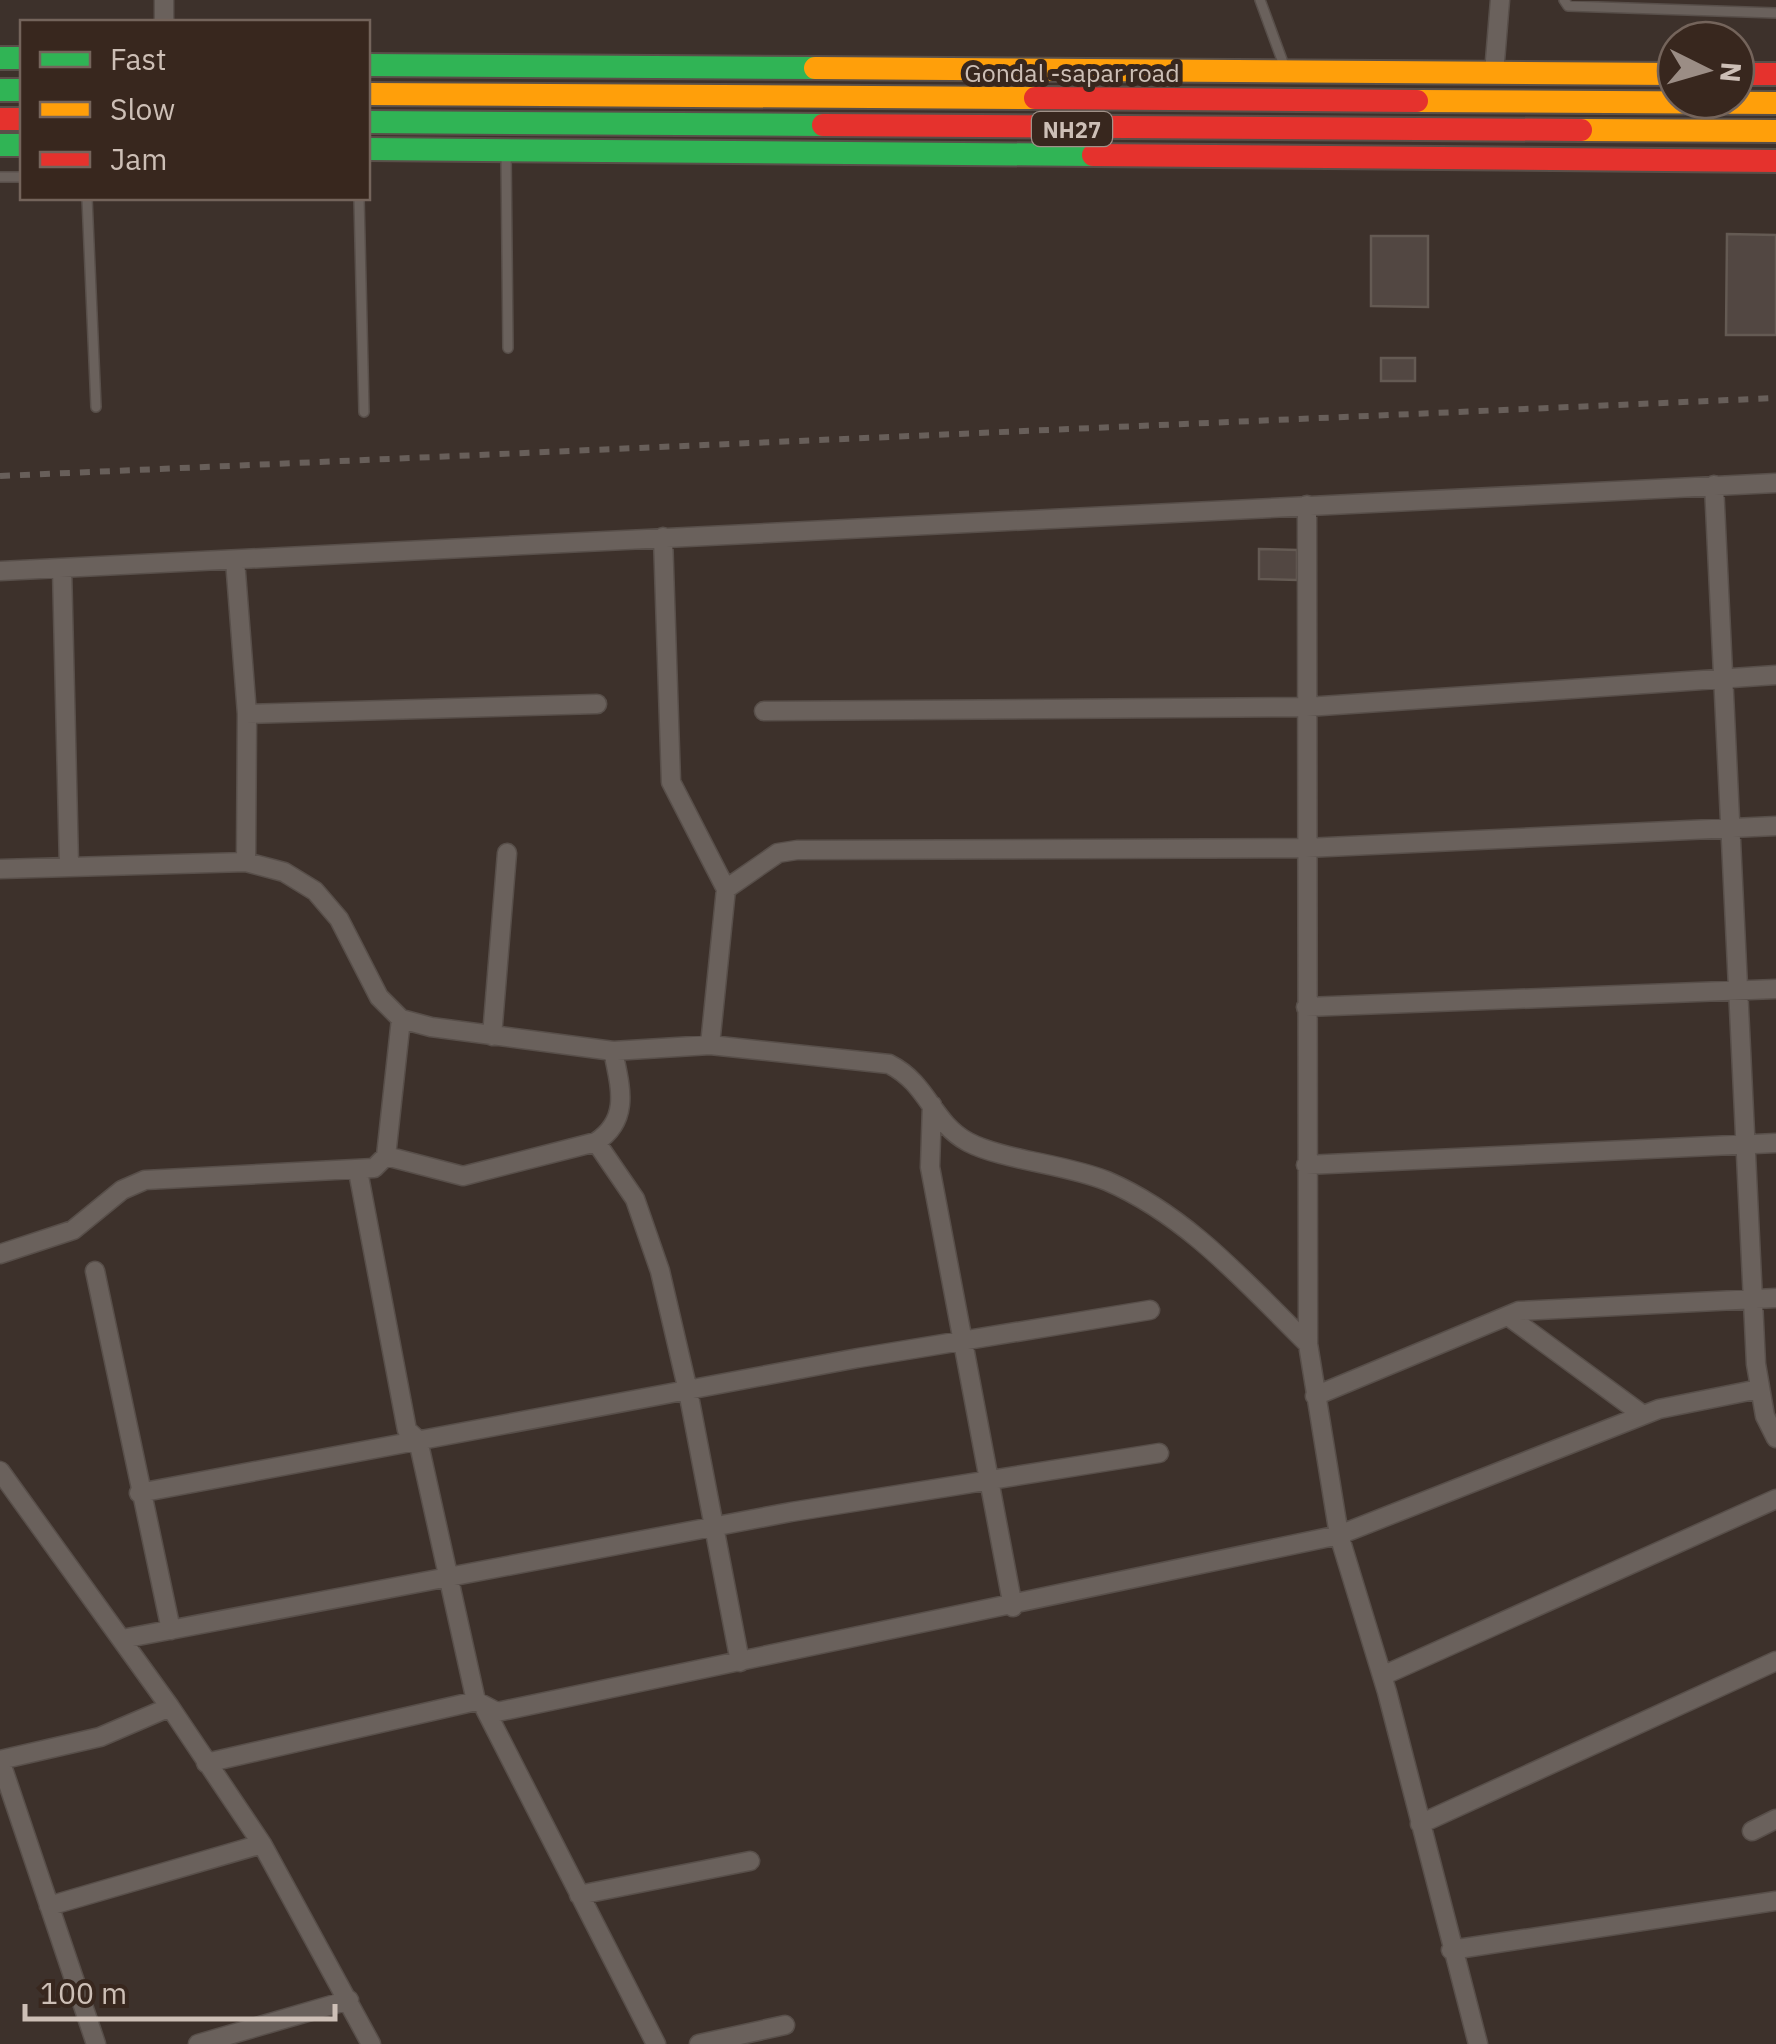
<svg xmlns="http://www.w3.org/2000/svg" width="1776" height="2044" viewBox="0 0 1776 2044" font-family="'IBM Plex Sans',sans-serif">
<style>
.building{fill:#524742;stroke:#645a53;stroke-width:2.5}
.lines{fill:none;stroke-linecap:round;stroke-linejoin:round}
.lane-casing{stroke:#584f4a;stroke-width:12}
.street-casing{stroke:#584f4a;stroke-width:21}
.fast-casing{stroke:#594f49;stroke-width:26}
.slow-casing{stroke:#594f49;stroke-width:26}
.jam-casing{stroke:#594f49;stroke-width:26}
.lane{stroke:#6a615c;stroke-width:9}
.street{stroke:#6a615c;stroke-width:18}
.fast{stroke:#30b455;stroke-width:22}
.slow{stroke:#ff9f0a;stroke-width:22}
.jam{stroke:#e5322d;stroke-width:22}
.rail{stroke:#685f5a;stroke-width:6;stroke-dasharray:10 10;stroke-linecap:butt}
.labels{text-anchor:middle;dominant-baseline:central;stroke-width:10;stroke-linejoin:round;paint-order:stroke}
.shield{fill:#38271e;stroke:#a09188;stroke-width:2.5}
.shield-label{font-size:22px;font-weight:bold;fill:#cdbfb6}
.street-label{font-size:25px;fill:#cdbfb6;stroke:#38271e}
</style>
<rect width="100%" height="100%" fill="#3d312b"/>
<path class="building" d="M1727,234L1776,235V335H1726Z
M1371,236H1428V307L1371,306Z
M1381,358H1415V381H1381Z
M1259,549L1297,550V580L1259,579Z"/>
<g class="lines">
<g class="lane-casing">
<path id="lane" d="M1260,0L1285,68
M1564,0L1568,6L1776,13
M506,153L508,348
M0,177H22
M87,198L96,407
M359,198L364,412"/>
</g>
<g class="street-casing">
<path id="street" d="M164,0V22
M1494,73L1500,0
M1714,485L1756,1364L1765,1416L1776,1438
M1307,505L1308,1344L1339,1535L1387,1692L1478,2044
M663,537L671,782L726,889L710,1045
M235,560L247,714L246,862
M62,568L69,866
M0,571L1776,483
M764,711L1307,707L1776,675
M247,714L597,704
M0,869L246,862L284,872L315,891L339,919L379,997L401,1019L431,1027L613,1051L710,1045L889,1064C929,1084 931,1122 968,1142C1002,1160 1066,1164 1107,1181C1188,1216 1246,1283 1308,1344
M726,889L778,853L797,850L1306,848L1776,826
M1306,1007L1776,989
M492,1036L507,853
M932,1105L930,1167L1013,1607
M596,1142L635,1199L660,1271L688,1391L740,1662
M386,1156L463,1176L596,1142C631,1119 620,1086 613,1051
M1306,1165L1776,1143
M358,1171L407,1430L418,1440L476,1701L497,1712L1339,1535L1659,1409L1759,1389
M0,1254L73,1230L122,1190L145,1180L374,1168L386,1156L401,1019
M95,1271L171,1630
M1508,1316L1643,1415
M1315,1396L1519,1311L1776,1298
M0,1471L170,1707L262,1844L371,2044
M139,1493L858,1358L1150,1310
M122,1639L791,1512L1159,1453
M1382,1676L1776,1499
M485,1709L656,2044
M206,1763L476,1701
M1420,1824L1776,1661
M1752,1831L1776,1819
M579,1895L750,1861
M49,1906L262,1844
M1451,1950L1776,1901
M96,2044L0,1760L100,1737L170,1707
M198,2044L349,2000
M699,2044L785,2025"/>
</g>
<g class="fast-casing">
<path id="fast" d="M0,58H22
M368,65L815,68
M0,90H22
M368,122L823,125
M0,145H22
M368,149L1093,155"/>
</g>
<g class="slow-casing">
<path id="slow" d="M815,68L1676,74
M368,94L1035,98
M1417,101L1776,103
M1581,130L1776,131"/>
</g>
<g class="jam-casing">
<path id="jam" d="M1736,74H1776
M1035,98L1417,101
M0,119H22
M823,125L1581,130
M1093,155L1776,161"/>
</g>
<use href="#lane" class="lane"/>
<use href="#street" class="street"/>
<use href="#fast" class="fast"/>
<use href="#slow" class="slow"/>
<use href="#jam" class="jam"/>
<path class="rail" d="M0,476L1776,398"/>
</g>
<g class="labels">
<rect class="shield" x="1032" y="112" width="80" height="34" rx="8"/>
<g class="shield-label">
<text x="1072" y="129">NH27</text>
</g>
<g class="street-label">
<text x="1072" y="72">Gondal -sapar road</text>
</g>
</g>
<rect x="20" y="20" width="350" height="180" fill="#38271e" stroke="#74645b" stroke-width="2.5"/>
<rect x="40" y="52" width="50" height="15" fill="#30b455" stroke="#74645b" stroke-width="2.5"/>
<text x="110" y="70" font-size="30" fill="#cdbfb6">Fast</text>
<rect x="40" y="102" width="50" height="15" fill="#ff9f0a" stroke="#74645b" stroke-width="2.5"/>
<text x="110" y="120" font-size="30" fill="#cdbfb6">Slow</text>
<rect x="40" y="152" width="50" height="15" fill="#e5322d" stroke="#74645b" stroke-width="2.5"/>
<text x="110" y="170" font-size="30" fill="#cdbfb6">Jam</text>
<g transform="translate(1706 70) rotate(95)"><circle r="48" fill="#38271e" stroke="#74645b" stroke-width="2.5"/>
<path d="M0-8L18 38L0 25L-18 38Z" fill="#9b8d85"/>
<text y="-15" font-size="28" font-weight="bold" text-anchor="middle" fill="#cdbfb6">N</text>
</g>
<path d="M25 2004v15h310v-15" fill="none" stroke="#cdbfb6" stroke-width="5"/>
<text x="40" y="2004" font-size="30" fill="#cdbfb6" stroke="#38271e" stroke-width="8" paint-order="stroke">100 m</text>
</svg>
